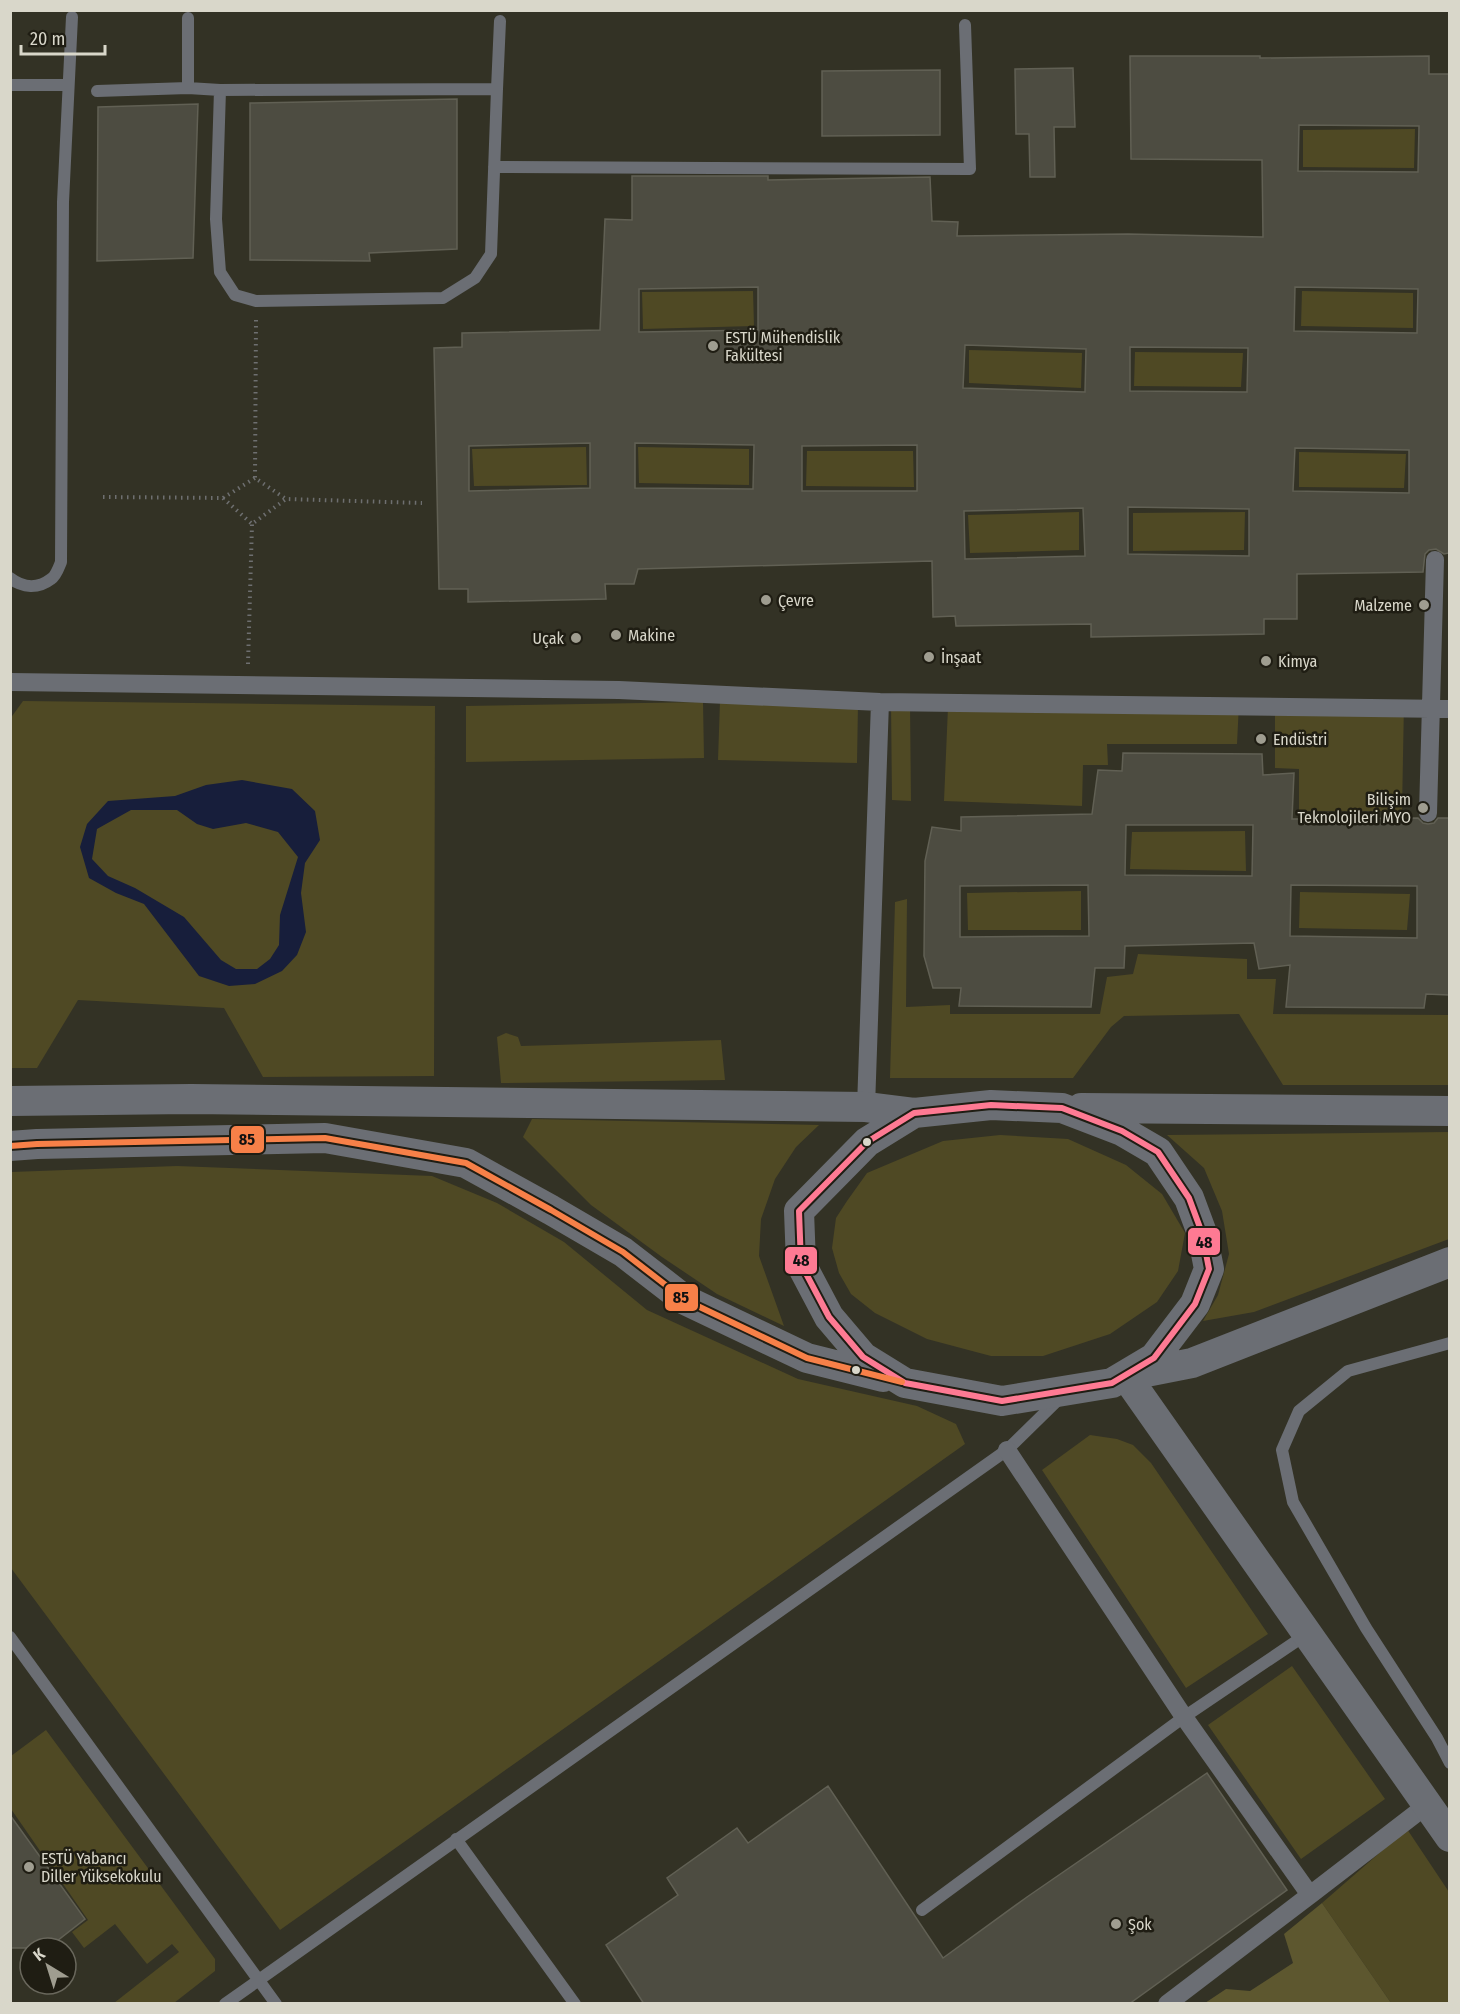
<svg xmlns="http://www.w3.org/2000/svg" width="1460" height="2014" viewBox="0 0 1460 2014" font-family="'Fira Sans Condensed',sans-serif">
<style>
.green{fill:#4f4924}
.forest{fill:#5d572f}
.water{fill:#171e3b;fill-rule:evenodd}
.building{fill:#4d4c41;stroke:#616054;stroke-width:1.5;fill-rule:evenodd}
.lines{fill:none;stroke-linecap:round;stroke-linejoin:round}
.path{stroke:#6e6f70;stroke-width:4;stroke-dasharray:1.5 4.5;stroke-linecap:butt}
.service{stroke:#6b6e74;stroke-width:12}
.pedestrian{stroke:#6b6e74;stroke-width:18}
.tertiary{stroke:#6b6e74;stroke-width:30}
.bus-1-casing{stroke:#1f1d13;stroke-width:10}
.bus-2-casing{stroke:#1f1d13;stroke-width:10}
.bus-1{stroke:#fe7a93;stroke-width:6}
.bus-2{stroke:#f78048;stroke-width:6}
.poi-dot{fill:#9f9d90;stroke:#1f1d13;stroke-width:2}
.bus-dot{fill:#d9d7ca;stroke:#1f1d13;stroke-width:2}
.labels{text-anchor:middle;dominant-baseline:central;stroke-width:5;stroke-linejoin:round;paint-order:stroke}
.poi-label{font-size:16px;fill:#d9d7ca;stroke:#1f1d13;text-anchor:start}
.line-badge{stroke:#1f1d13;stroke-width:2}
.pale-badge-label{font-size:16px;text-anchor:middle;font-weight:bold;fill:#111}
</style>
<rect width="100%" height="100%" fill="#333225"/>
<path class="green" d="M1415,129L1414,168L1303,167V130Z
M753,291L754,326L643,329L642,292Z
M1302,291L1413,293V328L1301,326Z
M969,350L1082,353L1081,388L969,383Z
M1135,352L1243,353L1241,387L1134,386Z
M586,447L587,485L474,486L472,449Z
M638,447L749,449V485L639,483Z
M807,451H913L914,487L806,486Z
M1299,452L1406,454L1404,488L1299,487Z
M1079,512V550L970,553L968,515Z
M1245,512L1244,550L1133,551V513Z
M23,701L435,706L434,1076L263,1077L224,1008L78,1000L37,1068H11L10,719Z
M720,701L858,704L857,763L718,760Z
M703,702L704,758L466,762V706Z
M891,703H910L911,801L892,800Z
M1404,703L1402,811H1299V769L1275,768V706Z
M1239,704L1237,744H1107L1108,765H1083L1082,806L944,801L948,707Z
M1245,831L1246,871L1130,869L1132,832Z
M1081,891V930H968L967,893Z
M1300,892L1410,894L1407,930L1299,928Z
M907,899L906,1007L950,1005V1014H1100L1107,977L1133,974L1138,954L1247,959V979H1276L1273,1014L1449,1015V1085H1283L1239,1014L1124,1016L1111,1027L1073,1078H890L895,902Z
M506,1033L518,1037L521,1046L721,1040L725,1080L501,1083L497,1037Z
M532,1119L819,1125L796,1147L775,1179L761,1219L759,1256L784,1326L717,1294L662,1257L591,1205L523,1137Z
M1449,1132V1239L1254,1312L1203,1321L1218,1295L1229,1254L1222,1211L1204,1168L1167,1135Z
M1000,1135L1068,1139L1126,1165L1162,1194L1185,1233L1178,1271L1157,1302L1110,1334L1043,1356H991L927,1339L875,1313L851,1294L839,1273L832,1248L836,1218L847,1201L867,1173L943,1141Z
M177,1166L432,1176L497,1203L564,1242L647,1310L798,1379L917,1406L956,1424L965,1444L280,1930L11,1568V1172Z
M1090,1435L1117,1439L1133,1445L1151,1463L1268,1634L1186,1688L1042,1470Z
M1292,1666L1385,1799L1301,1859L1208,1725Z
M46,1730L215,1959V1971L174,2003H114L179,1952L172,1944L147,1964L115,1924L84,1948L72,1932L88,1920L11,1809V1756Z
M1407,1829L1449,1892V2003H1391L1322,1903Z"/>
<path class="forest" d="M1322,1903L1391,2003H1205L1226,1989L1250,1991L1293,1963L1284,1934Z"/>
<path class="water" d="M242,780L292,789L315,811L320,840L305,863L301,893L306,932L297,955L282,971L255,984L229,986L199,976L144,904L116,893L89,878L80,847L87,824L108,801L175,796L206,785ZM131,810H177L197,824L213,829L246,823L278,832L298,857L280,915L279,945L270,959L257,969H236L221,960L184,917L135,888L108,876L92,859L97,829Z"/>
<path class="building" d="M1130,56H1260V58L1429,56V74H1449V553L1444,554L1436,549L1429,550L1425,554L1423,572L1297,574V619H1264V634L1091,637V624L956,626L955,616L933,617L932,561L638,569L634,584H605L606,599L468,602V589H439L434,348L462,347V333L600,330L605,219L632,220V176H768V180L930,177L932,221L958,222L957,236L1128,234L1263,237L1262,160L1131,159ZM1299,125L1419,126L1418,172L1298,171ZM758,287V330L639,332V289ZM1295,287L1418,289L1417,333L1294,331ZM965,345L1086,349L1085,392L963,388ZM1130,347L1248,348L1247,392L1130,391ZM590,443V488L469,491V446ZM635,443L754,445L753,489L635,488ZM917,445V491H802V446ZM1295,448L1409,450V493L1293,491ZM1128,507L1249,509V556L1128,554ZM1083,508L1085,556L965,559L964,511Z
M1073,68L1075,127H1054L1055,177H1030L1029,134H1016L1015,69Z
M940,70V135L822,136V71Z
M457,99V249L369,253L370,261L250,260V103Z
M198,104L193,258L97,261L98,107Z
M1123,753L1262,754L1263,775L1294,773L1292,819L1418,818L1423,823L1428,824L1434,823L1438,818H1449V995L1426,994L1424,1008L1286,1007L1290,965L1259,969L1254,943L1125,946L1124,968H1095L1091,1007L959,1006L961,988H933L924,956L925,861L932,827L961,831V817L1092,814L1098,770L1122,771ZM1126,825H1253L1252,876L1125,875ZM1088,885L1089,936L960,937V886ZM1291,885L1417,886V938L1290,936Z
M1207,1773L1287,1890L1129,2004H644L606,1945L678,1895L667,1878L737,1828L748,1843L828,1786L943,1958L1027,1897Z
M10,1815L85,1919L48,1948H10Z"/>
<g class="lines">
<path class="path" d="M256,320L255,478L286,499
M103,497L223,498L252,524L286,499L422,503
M223,498L255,478
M248,664L252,524"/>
<path class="service" d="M188,18V88
M10,85H68
M220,90L216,219L220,272L235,295L256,301L443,298L475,278L491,254L497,89
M97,91L188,88L220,90L497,89L500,21
M494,167L970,169L965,25
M10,578C23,588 38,589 51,579C56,576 59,567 61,562L63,202L72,17
M1450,1343L1348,1371L1299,1411L1282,1450L1293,1502L1366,1628L1437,1738L1450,1763
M10,1637L276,2004
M456,1839L575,2004
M922,1910L1184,1717L1307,1634
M225,2004L1007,1450L1061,1397"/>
<path class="pedestrian" d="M10,682L619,690L880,702L1450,709
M1428,813L1435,560
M866,1107L880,702
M1007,1450L1184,1717L1310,1895L1167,2004
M1310,1895L1427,1805"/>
<path class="tertiary" d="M10,1101L191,1099L866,1107L914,1113
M991,1105L1062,1108L1122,1131L1158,1152L1189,1198L1202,1233L1209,1269L1195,1304L1154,1358L1112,1383L1002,1401L905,1383L863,1357L829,1317L801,1264L799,1211L867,1142L914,1113Z
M1081,1108L1450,1111
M10,1146L37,1144L325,1138L466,1163L551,1210L623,1252L685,1300L807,1358L883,1377
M1450,1262L1192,1363L1126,1376L1450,1837"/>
<g class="bus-1-casing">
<path id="bus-1" d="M991,1105L1062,1108L1122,1131L1158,1152L1189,1198L1202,1233L1209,1269L1195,1304L1154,1358L1112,1383L1002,1401L905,1383L863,1357L829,1317L801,1264L799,1211L867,1142L914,1113Z"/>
</g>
<g class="bus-2-casing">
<path id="bus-2" d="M10,1146L37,1144L325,1138L466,1163L551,1210L623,1252L685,1300L807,1358L902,1382"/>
</g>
<use href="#bus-1" class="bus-1"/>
<use href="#bus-2" class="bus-2"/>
</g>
<g class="poi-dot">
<circle cx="713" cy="346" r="6"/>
<circle cx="766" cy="600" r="6"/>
<circle cx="1424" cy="605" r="6"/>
<circle cx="616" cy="635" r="6"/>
<circle cx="576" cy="638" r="6"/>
<circle cx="929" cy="657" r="6"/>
<circle cx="1266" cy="661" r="6"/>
<circle cx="1261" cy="739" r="6"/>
<circle cx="1423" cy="808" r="6"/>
<circle cx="29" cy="1867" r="6"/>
<circle cx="1116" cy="1924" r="6"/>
</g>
<g class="bus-dot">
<circle cx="867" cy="1142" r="5"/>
<circle cx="856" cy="1370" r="5"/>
</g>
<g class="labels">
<g class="poi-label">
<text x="725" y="337">ESTÜ Mühendislik<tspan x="725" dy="18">Fakültesi</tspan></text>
<text x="778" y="600">Çevre</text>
<text x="1412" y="605" text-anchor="end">Malzeme</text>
<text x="628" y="635">Makine</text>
<text x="564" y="638" text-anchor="end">Uçak</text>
<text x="941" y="657">İnşaat</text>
<text x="1278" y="661">Kimya</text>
<text x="1273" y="739">Endüstri</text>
<text x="1411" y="799" text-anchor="end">Bilişim<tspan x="1411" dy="18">Teknolojileri MYO</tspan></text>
<text x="41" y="1858">ESTÜ Yabancı<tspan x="41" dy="18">Diller Yüksekokulu</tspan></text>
<text x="1128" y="1924">Şok</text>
</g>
</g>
<g class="line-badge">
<rect x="230" y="1125" width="35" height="29" rx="6" fill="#f78048"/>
<rect x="1187" y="1227" width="34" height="29" rx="6" fill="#fe7a93"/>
<rect x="784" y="1246" width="34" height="29" rx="6" fill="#fe7a93"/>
<rect x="664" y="1283" width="35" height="29" rx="6" fill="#f78048"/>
</g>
<g class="pale-badge-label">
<text x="247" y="1145">85</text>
<text x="1204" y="1248">48</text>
<text x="801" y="1266">48</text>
<text x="681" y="1303">85</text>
</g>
<rect width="1460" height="2014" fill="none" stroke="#d9d7ca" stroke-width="24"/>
<g transform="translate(48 1966) rotate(322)"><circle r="28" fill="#1f1d13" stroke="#69675c" stroke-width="1.5"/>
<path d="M0-4.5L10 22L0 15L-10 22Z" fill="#9f9d90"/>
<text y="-9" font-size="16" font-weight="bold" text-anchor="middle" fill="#d9d7ca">K</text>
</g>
<path d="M21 45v9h84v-9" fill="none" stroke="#d9d7ca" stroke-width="3"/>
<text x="30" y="45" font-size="18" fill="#d9d7ca" stroke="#1f1d13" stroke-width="4.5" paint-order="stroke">20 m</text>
</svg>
